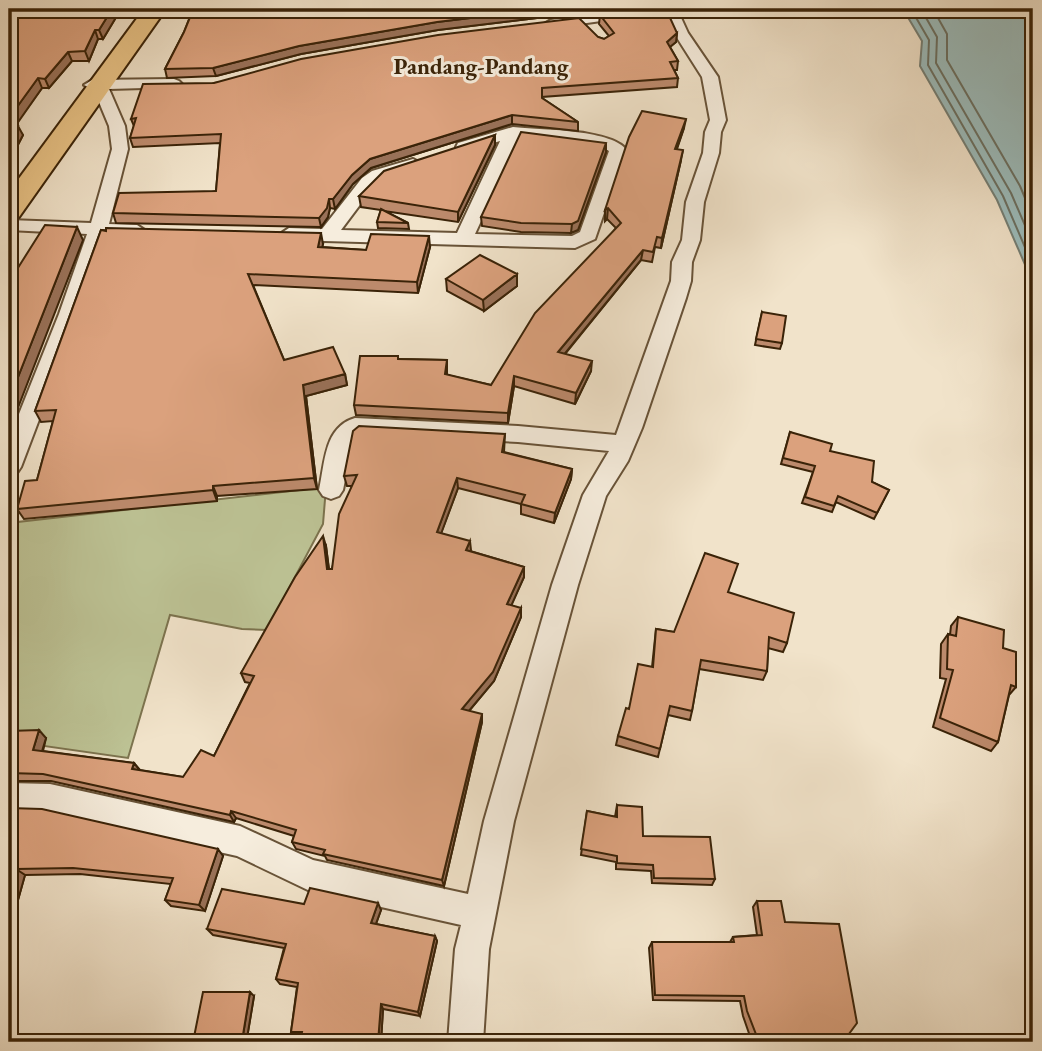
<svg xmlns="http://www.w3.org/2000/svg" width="1042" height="1051" viewBox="0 0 1042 1051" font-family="'EB Garamond',serif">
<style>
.green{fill:#bdc395;stroke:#7c734e;stroke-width:2}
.water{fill:#9cbdbd;stroke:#757f75;stroke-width:2}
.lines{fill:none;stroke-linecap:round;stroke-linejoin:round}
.shore{stroke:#6b7062;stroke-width:2}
.street-casing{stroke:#685338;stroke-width:4}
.highway-casing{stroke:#3a2308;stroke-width:4}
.street{fill:#f6eddd;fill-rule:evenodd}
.highway{fill:#e8c285;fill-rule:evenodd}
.wall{fill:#bc8a6c;stroke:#3a2308;stroke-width:2}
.shaded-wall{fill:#997158;stroke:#3a2308;stroke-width:2}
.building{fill:#dba17d;stroke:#3a2308;stroke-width:2}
.labels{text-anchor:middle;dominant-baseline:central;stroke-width:6;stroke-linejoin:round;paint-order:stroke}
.far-quarter-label{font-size:23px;font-weight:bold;fill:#3a2308;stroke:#f6eddd}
</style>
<rect width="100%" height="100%" fill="#f1e3ca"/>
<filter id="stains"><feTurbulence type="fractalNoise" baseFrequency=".00286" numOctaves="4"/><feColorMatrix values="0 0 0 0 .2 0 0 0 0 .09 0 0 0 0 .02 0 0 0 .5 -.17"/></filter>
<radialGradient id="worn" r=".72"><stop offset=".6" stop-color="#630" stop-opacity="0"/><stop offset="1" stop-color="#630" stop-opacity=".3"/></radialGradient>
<path class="green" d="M326,487L323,524L267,630L242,629L170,615L128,758L9,741V523Z"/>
<path class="water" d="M903,9H1033V283L997,200L920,66L922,41Z"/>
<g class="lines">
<path class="shore" d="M911,9L929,40L928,65L1003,196L1033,266
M921,9L937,37L936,63L1011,193L1033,244
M933,9L947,34V60L1020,186L1033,217"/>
<g class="street-casing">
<path id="street" d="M632,9L637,10V16L551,28L544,24L551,20Z
M663,9H677L688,33L718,77L726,120L721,132L719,153L704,202L700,240L692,262L691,281L686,298L642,428L628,461L606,496L578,585L514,821L489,949L483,1042H448L455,949L461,925L310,891L237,856L50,814L9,813V783L50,784L240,826L313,860L468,894L484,821L552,585L583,495L609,451L518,442L360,434L353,440L343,490L339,496L331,499L323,496L319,490C325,463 324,427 355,418L518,426L616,435L671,281L672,262L682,240L686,202L703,153L705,132L710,120L702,77L674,33Z
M174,79L179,81L182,84L179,87L109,89L125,126L128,149L109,224L137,225L146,231L137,237L106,235L79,314L21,467L17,473L9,476V439L59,314L87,234L9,230V220L91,223L112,149L109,126L94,90L84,85L92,80Z
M513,127C540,130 609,129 626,149L595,239L575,248L289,240L280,234L289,228L322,229L362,178L372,171L413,159L422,164L419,168L384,179L374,186L341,230L457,233L500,141L464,152L456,147L458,143ZM519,138L601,147L609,151L580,232L572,236L475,234Z"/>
</g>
<g class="highway-casing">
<path id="highway" d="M144,9H166L19,217L9,219V192Z"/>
</g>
<use href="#street" class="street"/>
<use href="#highway" class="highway"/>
</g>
<path class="wall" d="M9,9H121L103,39H98L89,61H72L49,88H42L15,125L23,135L9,162Z
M190,9H612L438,30L301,54L216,76L167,78L165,69L184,32L191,14Z
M600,15L677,33L676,42L670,47L678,61L677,70H674L678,78L677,87L542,97V98L578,122V131L512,124L371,168L353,184L335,209L330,208L328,217L321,227L116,223L113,213L216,191L220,143L133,147L130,138L134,126L131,119L214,83L598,37L604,39L609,36L599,24Z
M684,128L677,149L681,160L661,248L655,247L652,262L641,260L565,354L591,371L575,404L514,386L508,423L356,415L354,405L398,359L447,360V375L491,385L616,228L607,219L605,221V210Z
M495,135V145L458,222L384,211L408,223L409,229L378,228L377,222L381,210L361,207L359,196Z
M606,152L578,230L571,233L521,232L482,226L481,217Z
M101,230L323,244L322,247L366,250L430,247L418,293L253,285L284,360L345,374L347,385L306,396L317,489L217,496V501L24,519L17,509L37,480L53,421L41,422L35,411Z
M517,274V286L484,311L447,291L446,279Z
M762,312L782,343L780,349L755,345Z
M790,432L830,451L872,482L889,490L874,519L836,502L832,512L802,503L813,472L781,464Z
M505,434L504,452L572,469L571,479L554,523L521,514V504L458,488L441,533L470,551L524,567V577L511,605L521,617L494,681L469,711L482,722L444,886L327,860L325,856L296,849L292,842L294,836L236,818L234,822L51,781H9V731L46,738L43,751L134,763L140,770L183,777L214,756L250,683L245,682L241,673L326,546L329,569H332L352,486H347L344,476Z
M728,593L787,643L783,652L768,648L767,671L763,680L699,669L692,711L690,720L668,715L658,757L616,745L618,736L629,709L652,667L656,629L674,632Z
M958,617L1003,648L1016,687L1009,695L998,742L991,751L933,727L946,679L940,678L941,644L948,634L950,635L951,626Z
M617,805L643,836L715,879L712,885L652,883L651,871L616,869V862L581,855L587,811L615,817Z
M9,808L223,856L205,911L171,906L165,900L171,884L80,874L25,875L18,900H9Z
M757,901L785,922L843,1042H752L743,1016L740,1001L653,1000L649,948L652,942H730L733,937L757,935L753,907Z
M304,904L381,910L376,924L435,936L437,941L420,1016L383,1009L381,1042H300L301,1036H296L291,1032L297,987L280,984L276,979L284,948L213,935L207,929Z
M254,996L247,1038H224L223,1042H193Z"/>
<path class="shaded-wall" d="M112,9H121L103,39L99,30Z
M546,9H612L438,30L301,54L216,76L213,68L299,46L437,22Z
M95,30L98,39L89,61L85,51Z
M677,33L676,42L665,51L667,42Z
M68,52L72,61L49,88L45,79Z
M38,78L42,88L9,135V118Z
M512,115V124L371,168L353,184L335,209L333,199L352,175L370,159Z
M686,119L684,128L673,159L675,149Z
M18,126L23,135L9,162V143Z
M495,135V145L458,222V212Z
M606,143V152L578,230L571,233L572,224Z
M683,150L681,160L661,248L662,238Z
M329,199L330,208L328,217L321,227L319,218Z
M608,208L607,219L605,221V210Z
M77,227L83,240L12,423L9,417V400Z
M321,233L323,244L320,258L318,247Z
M429,236L430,247L418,293L417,282Z
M643,250L641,260L558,362V352Z
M517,274V286L484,311L483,300Z
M592,361L591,371L575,404L576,393Z
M345,374L347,385L306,396L317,489L314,478L303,385Z
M514,376V386L508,423V413Z
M572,469L571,479L554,523L555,513Z
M457,478L458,488L438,542L437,532Z
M213,486L217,496V501L213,490Z
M323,536L326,546L330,579L327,569Z
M470,541L471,550L467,559L466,550Z
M524,567V577L508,613L507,604Z
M521,608V617L494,681L463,718L462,709Z
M482,714V722L444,886L442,880Z
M39,730L46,738L40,758L33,750Z
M134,763L140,771L132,769Z
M231,811L236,818L234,822L230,815Z
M218,849L223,856L205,911L199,905Z
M16,869L25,875L18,900L9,894Z
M378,903L381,910L374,929L371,923Z
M435,936L437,941L420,1016L418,1012Z
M250,992L254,996L247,1038L243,1035Z
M381,1004L383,1009L381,1042H378Z
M219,1035L224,1038L223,1042H218Z"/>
<path class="building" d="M9,9H112L99,30H95L85,51L68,52L45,79L38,78L9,118Z
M190,9H546L437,22L299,46L213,68L165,69L184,32L193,10H190Z
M647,9H666L677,33L667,42L678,61L670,62L678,78L542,88V98L578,122L512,115L370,159L352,175L333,199H329L327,208L319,218L113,213L119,193L216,191L221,134L130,138L136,118L131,119L143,84L214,83L301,59L438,35L579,18L598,37L604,39L614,33L600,15Z
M642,111L686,119L675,149L683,150L662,238L657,237L653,252L643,250L558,352L592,361L576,393L514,376L508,413L354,405L360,356H398V359L447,360L445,374L491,385L535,313L621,223L608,208L605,210L629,137Z
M9,125L18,126L9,143Z
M521,132L606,143L578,221L572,224L521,223L481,217Z
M495,135L458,212L359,196L384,171Z
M381,209L408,223L377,222Z
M45,225L77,227L9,400V282Z
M106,228L321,233L318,247L366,250L371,234L429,236L417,282L248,274L284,360L333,347L345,374L303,385L314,478L213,486V490L17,509L25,481L37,480L56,410L35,411L101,230L106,231Z
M480,255L517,274L483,300L446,279Z
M762,312L786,316L782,343L756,339Z
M359,426L505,434L502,452L572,469L555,513L521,504L525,495L457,478L437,532L470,541L466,550L524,567L507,604L521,608L493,672L462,709L482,714L442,880L323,854L325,850L292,842L296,830L231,811L230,815L43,774L9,773V731L39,730L33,750L134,763L132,769L183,777L201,750L214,756L254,676L241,673L295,577L323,536L327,569H332L339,514L357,475L344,476L353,431Z
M790,432L832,444L830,451L874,461L872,482L889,490L877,513L838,496L834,506L805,497L815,466L783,458Z
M705,553L738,564L728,592L794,613L787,643L769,637L767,671L701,660L692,711L670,706L660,749L618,736L626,708L629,709L638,664L653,667L656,629L674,632Z
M958,617L1004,630L1003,648L1016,652V687L1011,685L998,742L940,718L953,670L947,669L948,634L956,636Z
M617,805L642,807L643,836L710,837L715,879L654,878L653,865L617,863V856L581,849L587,811L617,817Z
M9,808L42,809L218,849L199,905L165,900L173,878L73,868L16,869L9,893Z
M310,888L378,903L371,923L435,936L418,1012L381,1004L378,1042H300L302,1032H291L298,983L276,979L286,944L207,929L222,889L304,904Z
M757,901H781L785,922L839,924L857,1023L843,1042H759L747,1011L744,996L655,995L652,942H734L733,937L762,935Z
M203,992H250L243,1035H219L218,1042H193Z"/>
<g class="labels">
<g class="far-quarter-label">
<text x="481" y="66">Pandang-Pandang</text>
</g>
</g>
<rect width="1042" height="1051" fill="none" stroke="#f1e3ca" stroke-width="35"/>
<rect x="10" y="10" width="1021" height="1030" fill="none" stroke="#3a2308" stroke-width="3.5"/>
<rect x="18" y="18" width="1007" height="1016" fill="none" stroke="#3a2308" stroke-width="2"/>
<rect width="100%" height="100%" filter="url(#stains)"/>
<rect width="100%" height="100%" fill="url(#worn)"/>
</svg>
